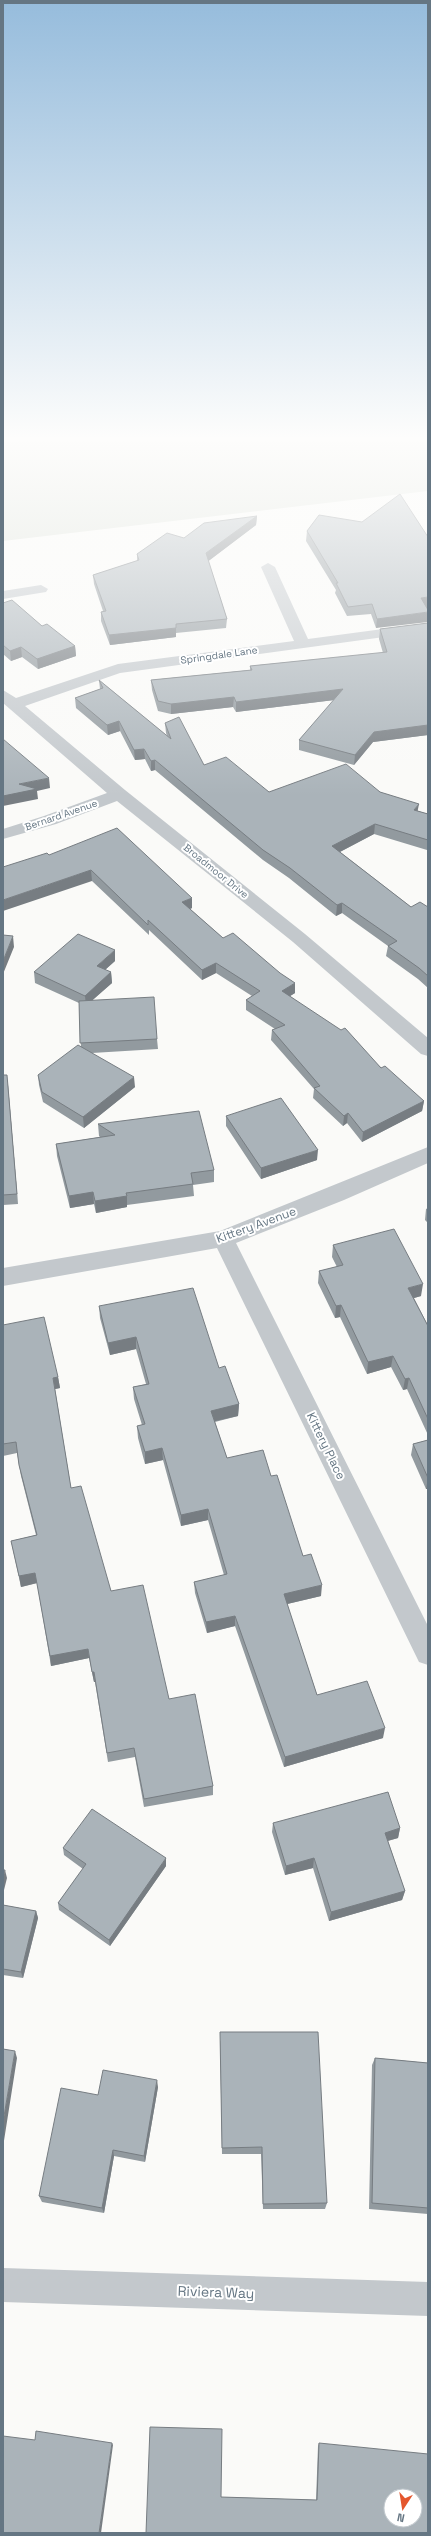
<svg xmlns="http://www.w3.org/2000/svg" width="431" height="2536" viewBox="0 0 431 2536" font-family="'Space Grotesk',sans-serif">
<style>
.green{fill:#dadfd7}
.lines{fill:none;stroke-linecap:round;stroke-linejoin:round}
.minor{fill:#c3c8cc;fill-rule:evenodd}
.wall{fill:#929a9f}
.shaded-wall{fill:#777d82}
.building{fill:#aab3b9;stroke:#777d82;fill-rule:evenodd}
.labels{text-anchor:middle;dominant-baseline:central;stroke-width:4;stroke-linejoin:round;paint-order:stroke}
.far-street-label{font-size:10px;fill:#657683;stroke:#fff}
.street-label{font-size:12px;fill:#657683;stroke:#fff}
.near-street-label{font-size:14px;fill:#657683;stroke:#fff}
</style>
<rect width="100%" height="100%" fill="#fafaf8"/>
<path class="green" d="M17,441H428V491L3,541V443Z"/>
<g class="lines">
<path class="minor" d="M268,563L275,567L308,639L428,623V631L120,673L25,706L125,790L305,934L428,1038V1056L421,1054L293,942L117,801L56,824L3,839V829L44,816L107,793L3,703V690L16,698L118,664L294,641L261,567Z
M41,585L48,589L46,592L3,599V591Z
M428,1147V1163L344,1200L236,1243L428,1626V1665L419,1662L217,1248L3,1286V1268L220,1231Z
M3,2268L428,2282V2316L3,2302Z"/>
</g>
<path class="wall" d="M257,516L256,525L208,561L227,619L226,628L176,633V637L110,645L101,621V612L103,611L94,584L93,575L137,561V554L184,538Z
M307,531L426,607L376,628L371,614L347,616L335,593L336,590L306,541Z
M3,603L75,646L76,656L38,669L22,657L11,661L3,654Z
M428,623V735L373,742L354,765L299,750V740L334,700L236,712L233,707L171,714L158,711L152,690L151,680L250,670V666L383,653L379,639L380,629Z
M99,680L167,736L166,733L165,723L204,765L269,792H380L418,811L428,814V849L427,850L374,834L340,852L411,907H428V988L418,979L386,956L388,946L342,913L336,916L289,878L263,860L155,770L151,771L145,759L135,760L120,731L108,735L76,708L75,698L100,689Z
M49,855L192,908L190,909L223,938L295,993L290,996L424,1101L422,1111L362,1142L347,1123L343,1126L313,1098L314,1089L271,1040L272,1030L275,1029L246,1010V1000L252,996L216,973L202,980L149,930V935L92,881Z
M115,961L105,970L111,972L112,983L92,1000L157,1039L158,1049L92,1053L135,1087L84,1128L43,1102L39,1085L38,1075L81,1046L79,1003L35,983L34,972Z
M3,1075L8,1085L18,1204L3,1205Z
M226,1116L317,1160L261,1179L226,1126Z
M98,1124L214,1170V1182L193,1185L194,1196L127,1205V1207L96,1213L94,1204L70,1208L57,1156L56,1144L100,1137L99,1136Z
M428,1208V1223L425,1220L426,1209Z
M333,1245L421,1296L414,1298L428,1326V1435L407,1389L403,1390L391,1367L367,1374L340,1317L335,1318L318,1283L319,1271L337,1267L332,1257Z
M99,1306L219,1368L239,1404L238,1416L215,1422L227,1458L271,1476L303,1556L321,1596L287,1604L317,1695L383,1738L284,1767L235,1626L207,1633L195,1593L194,1582L224,1575L208,1520L181,1526L163,1460L145,1464L138,1438L137,1426L142,1425L134,1399L133,1387L146,1384L136,1349L110,1355L100,1318Z
M3,1325L58,1377L60,1388L55,1389L71,1488L111,1591L169,1699L213,1786V1795L144,1807L135,1757L108,1762L95,1682H94L89,1658L51,1666L37,1583L21,1587L11,1541L36,1535L21,1476L17,1453L3,1456Z
M428,1440V1489H426L411,1455L413,1444Z
M273,1823L400,1828L398,1838L388,1841L405,1891L402,1900L329,1921L313,1868L285,1875L272,1832Z
M63,1848L166,1866L110,1946L59,1910L58,1903L83,1869L64,1855Z
M3,1905L36,1911L38,1918L23,1978L3,1975Z
M220,2040L327,2203L325,2209H263L261,2154H222Z
M375,2058L428,2063V2214L369,2209L372,2065Z
M158,2087L145,2162L114,2156L104,2213L42,2202L39,2196L98,2095Z
M319,2443L428,2533L221,2497L316,2500L318,2446Z"/>
<path class="shaded-wall" d="M257,516L256,525L206,563V553Z
M428,597V607L420,608L421,598Z
M428,612V622L376,628L377,619Z
M176,628V637L110,645L109,635Z
M75,646L76,656L38,669L37,659Z
M21,647L22,657L11,661L10,651Z
M343,689V699L236,712V702Z
M234,697L233,707L171,714V704Z
M119,721L120,731L108,735L107,725Z
M428,725V735L373,742L354,765L355,755L374,732Z
M144,749L145,759L135,760L134,750Z
M155,760V770L151,771V761Z
M49,778L50,788L37,791L38,799L3,806V796L19,784Z
M419,804L417,814L414,810Z
M375,824L374,834L332,856V846Z
M91,870L92,881L3,911V900Z
M192,898V908L183,912L182,902Z
M342,903V913L336,916L337,905Z
M13,936L14,947L3,974V961Z
M115,950V961L98,976L97,966Z
M216,963V973L202,980V970Z
M111,972L112,983L86,1006L85,996Z
M295,983V993L282,1001V991Z
M7,1075L8,1085L18,1204L17,1194Z
M134,1077L135,1087L84,1128L83,1117Z
M424,1101L422,1111L362,1142L363,1132Z
M348,1113L347,1123L343,1126L344,1116Z
M318,1150L317,1160L261,1179V1168Z
M93,1192L94,1204L70,1208L69,1196Z
M127,1196V1207L96,1213L95,1201Z
M423,1284L421,1296L407,1300L408,1288Z
M341,1305L340,1317L335,1318L336,1306Z
M136,1337V1349L110,1355L108,1343Z
M393,1356L391,1367L367,1374L368,1362Z
M58,1377L60,1388L55,1389L53,1378Z
M409,1378L407,1389L403,1390L405,1379Z
M239,1404L238,1416L211,1422V1411Z
M162,1448L163,1460L145,1464V1452Z
M428,1478V1489H426Z
M208,1509V1520L181,1526V1515Z
M35,1573L37,1583L21,1587L19,1576Z
M322,1585L321,1596L283,1605L284,1594Z
M235,1616V1626L207,1633L206,1622Z
M88,1649L89,1658L51,1666L50,1656Z
M92,1672H94L95,1682H94Z
M385,1728L383,1738L284,1767L285,1757Z
M400,1828L398,1838L383,1842L385,1833Z
M166,1858V1866L110,1946L109,1940Z
M314,1858L313,1868L285,1875L286,1866Z
M5,1870L7,1878L3,1894V1878Z
M405,1891L402,1900L329,1921L331,1912Z
M36,1911L38,1918L23,1978L21,1972Z
M15,2051L17,2058L3,2147V2122Z
M157,2080L158,2087L145,2162L144,2156Z
M113,2150L114,2156L104,2213L102,2208Z
M112,2443L113,2445L101,2533H99Z"/>
<path class="building" d="M400,494L428,537V597L421,598L428,610V612L377,619L372,604L348,607L336,583H338L307,531L319,515L362,522Z
M257,516L206,553L227,619L176,624V628L109,635L101,612L106,611L93,575L139,560L137,554L167,533L184,538L204,523Z
M12,600L42,626L47,624L75,646L37,659L21,647L10,651L3,645V603Z
M428,623V725L374,732L355,755L299,740L343,689L236,702L234,697L171,704L158,701L151,680L252,670L250,666L387,652L380,629Z
M99,680L171,739L165,723L179,717L204,765L226,757L269,792L346,764L380,792L419,804L414,810L428,814V840L375,824L332,846L411,907L420,902L428,907V976L419,968L388,946L397,941L342,903L337,905L290,868L263,850L155,760L151,761L144,749L134,750L119,721L107,725L75,698L103,688Z
M3,739L49,778L19,784L37,789L3,796Z
M117,828L192,898L182,902L223,938L233,933L280,973L295,983L282,991L341,1030L345,1028L381,1068L385,1066L424,1101L363,1132L348,1113L344,1116L314,1088L320,1086L272,1030L285,1025L246,1000L260,991L216,963L202,970L148,920V925L91,870L3,900V867L47,853L49,855Z
M78,934L115,950L97,966L111,972L85,996L34,972Z
M3,935L13,936L3,961Z
M154,997L157,1039L80,1043L79,1001Z
M78,1045L134,1077L83,1117L42,1092L38,1075Z
M3,1075H7L17,1194L3,1195Z
M281,1098L318,1150L261,1168L226,1116Z
M199,1111L214,1170L191,1173L193,1184L126,1193L127,1196L95,1201L93,1192L69,1196L56,1144L115,1135L98,1124Z
M394,1229L423,1284L408,1288L428,1326V1419L409,1378L405,1379L393,1356L368,1362L341,1305L336,1306L319,1271L343,1265L333,1245Z
M193,1288L219,1368L225,1366L239,1404L211,1411L227,1458L263,1450L271,1476L277,1475L303,1556L311,1554L322,1585L284,1594L317,1695L367,1681L385,1728L285,1757L235,1616L206,1622L194,1582L227,1574L208,1509L181,1515L162,1448L145,1452L137,1426L145,1424L133,1387L149,1384L136,1337L108,1343L99,1306Z
M44,1317L58,1377L53,1378L71,1488L81,1486L111,1591L143,1585L169,1699L195,1694L213,1786L144,1799L134,1748L107,1753L94,1672H92L88,1649L50,1656L35,1573L19,1576L11,1541L37,1535L19,1465L16,1442L3,1444V1325Z
M428,1440V1478L413,1444Z
M388,1792L400,1828L385,1833L405,1891L331,1912L314,1858L286,1866L273,1823Z
M92,1809L166,1858L109,1940L58,1903L86,1864L63,1848Z
M3,1870H5L3,1878Z
M3,1905L36,1911L21,1972L3,1969Z
M220,2032H318L327,2203L263,2204L262,2147L222,2148Z
M3,2049L15,2051L3,2122Z
M375,2058L428,2063V2208L372,2203Z
M103,2070L157,2080L144,2156L113,2150L102,2208L39,2196L61,2088L98,2095Z
M150,2427L222,2429L221,2497L317,2500L319,2443L428,2454V2533H146ZM391,2496H415V2520H391Z
M36,2431L112,2443L99,2533H3V2436L35,2440Z"/>
<linearGradient id="sky" x2="0" y2="1"><stop stop-color="#96bcdc"/><stop offset="0.55" stop-color="#fdfdfc"/><stop offset="1" stop-color="#fdfdfc" stop-opacity="0"/></linearGradient>
<rect width="431" height="796" fill="url(#sky)"/>
<g class="labels">
<g class="far-street-label">
<text transform="translate(219 655) rotate(-8)">Springdale Lane</text>
<text transform="translate(61 815) rotate(-19)">Bernard Avenue</text>
<text transform="translate(216 871) rotate(39)">Broadmoor Drive</text>
</g>
<g class="street-label">
<text transform="translate(256 1225) rotate(-20)">Kittery Avenue</text>
<text transform="translate(326 1446) rotate(64)">Kittery Place</text>
</g>
<g class="near-street-label">
<text transform="translate(216 2292) rotate(2)">Riviera Way</text>
</g>
</g>
<rect width="431" height="2536" fill="none" stroke="#657683" stroke-width="8"/>
<g transform="translate(403 2508) rotate(192)"><circle r="19" fill="#ffffff" stroke="#c1c8cd"/>
<path d="M0-3L7 15L0 10L-7 15Z" fill="#e4572e"/>
<text y="-6" font-size="11" font-weight="bold" text-anchor="middle" fill="#657683">N</text>
</g>
</svg>
